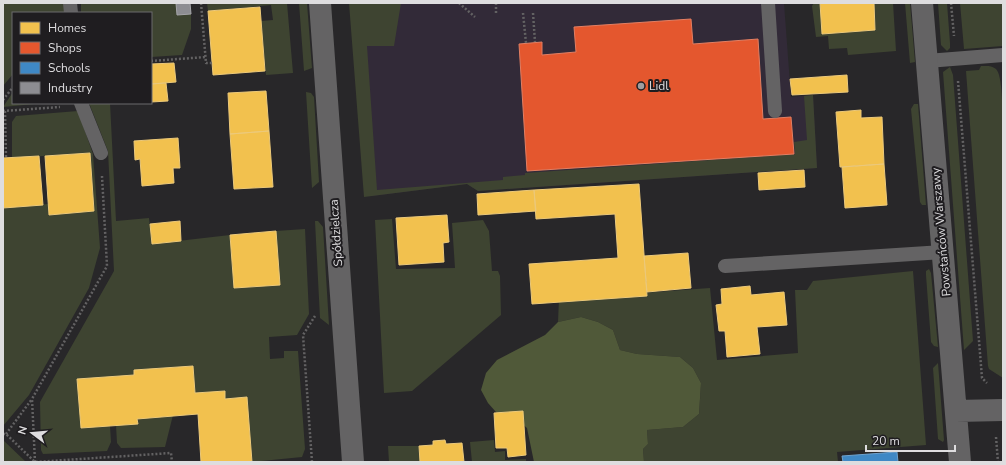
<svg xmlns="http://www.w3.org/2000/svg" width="1006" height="465" viewBox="0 0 1006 465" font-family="'Nunito Sans',sans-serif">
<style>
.commercial{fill:#322a38}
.green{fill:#3e4431}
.forest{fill:#505939}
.homes{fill:#f2c14e;stroke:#ecc97a}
.shops{fill:#e4572e;stroke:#e27f63}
.schools{fill:#3f88c5;stroke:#6fa2cd}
.industry{fill:#8d8d92;stroke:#a5a5a9}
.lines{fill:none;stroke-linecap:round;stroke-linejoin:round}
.path{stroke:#636263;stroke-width:2.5;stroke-dasharray:2 2;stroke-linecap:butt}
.service{stroke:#646364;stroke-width:14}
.minor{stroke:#646364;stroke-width:22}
.poi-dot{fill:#9e9d9f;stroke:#1f1d20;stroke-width:1.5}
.labels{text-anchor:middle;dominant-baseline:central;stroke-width:4;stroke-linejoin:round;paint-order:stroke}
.poi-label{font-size:12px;fill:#dedddf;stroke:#1f1d20;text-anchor:start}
.street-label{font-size:12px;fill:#dedddf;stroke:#1f1d20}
</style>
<rect width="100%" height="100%" fill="#282729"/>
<path class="commercial" d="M357,3H784L791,97L813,95L817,168L478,191L467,184L372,196Z"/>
<path class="green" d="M3,3H64V13H13V74L3,86Z
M81,3H176L191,14V29L182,55L151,57V13H81Z
M207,3H287L293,73L266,75L261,21L273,20L271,5L208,11Z
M299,3H307L312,68L304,71Z
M349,3H401L394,46H367L377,190L503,180V177L525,175V173L795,154L794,142L807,140L804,96L813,95L817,168L478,191L467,184L364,197Z
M814,3H820L823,34L875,30L874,3H893L896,51L848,55L847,48L829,49L828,36L816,37L812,6Z
M905,3H910L915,62L910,63Z
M938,3H947L950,43V48L947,51L941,45Z
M960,3H1003V46L964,49Z
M981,66C986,66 991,65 996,69C1003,76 1002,111 1003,122V378L989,369L988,366L966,71L979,70Z
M950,67L953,75L973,341L964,350L943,72Z
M13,92V103H45L3,107Z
M306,92L311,93L314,97L319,182L312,188Z
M89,103H110L116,221L149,218L152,244L230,235L234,288L279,285L276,231L305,229L309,314L297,335L269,337L270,359L284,358V351H298L305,449L302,457L251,462L224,399L225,391L195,393L193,366L135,370V376L78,380L81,427L110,426L111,442L107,451L43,454L41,450L40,402L114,271L108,151Z
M914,104H918L926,205H922L920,202L911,109Z
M78,111L93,154L100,248L89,288L29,395L3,426V208L48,204L49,215L94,211L90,153L12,158V122L16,116Z
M392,219L396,269L455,268L452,223L483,220L489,231L492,271H498L500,276L501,315L412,391L384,393L375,220Z
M315,221H318L323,227L329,325L320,318Z
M929,269L931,273L938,347L934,346L931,342L926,275V271Z
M913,271L926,445L837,452L838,462H644L643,449L648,444L647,430L683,427L699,414L701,383L693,368L680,357L637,354L620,350L613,330L598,322L581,317L558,322L559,299L710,288L717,360L798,353L795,290H807L813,281Z
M938,363L944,440L943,442L938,439L933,368Z
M173,415L165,447L121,448L117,443L116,425L137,423V418Z
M3,440L26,462H3Z
M494,440L495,452L505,451V460L526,459V462H472L470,442Z
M388,446H419L420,462H389Z"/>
<path class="forest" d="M581,317L598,322L613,330L620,350L637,354L680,357L693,368L701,383L699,414L683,427L647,430L648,444L643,449L644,462H534L527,428L513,416L503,420L488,403L481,390L486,373L497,360L545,335L558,322Z"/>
<path class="homes" d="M820,3H874L875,30L822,34Z
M260,7L265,71L213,75L208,11Z
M174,63L176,82L151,84V64Z
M847,75L848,92L792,95L790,79Z
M166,83L168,101L151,102V84Z
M266,91L269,131L230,134L228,93Z
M861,110V118L882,117L884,164L840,167L836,112Z
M269,131L273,187L234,189L230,134Z
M178,138L180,168H173L174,183L142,186L140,159L135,160L134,141Z
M90,153L94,211L49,215L45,156Z
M39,156L43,205L3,208V158Z
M884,164L887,205L845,208L842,167Z
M804,170L805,187L759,190L758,173Z
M639,184L647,296L532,304L529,264L618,258L615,214L536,219L534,190Z
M534,190L536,211L478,215L477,194Z
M447,215L449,242L443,243L444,262L399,265L396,218Z
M180,221L181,241L152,244L150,224Z
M276,231L280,285L234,288L230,235Z
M688,253L691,288L647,292L644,256Z
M750,286L751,295L784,292L787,325L757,327L760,354L727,357L725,331H719L716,305L722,304L721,289Z
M193,366L195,393L225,391V399L247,397L252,462H201L198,414L137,419L138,424L81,428L77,379L134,375V370Z
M523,411L526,455L508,457L507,448H496L494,413Z
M445,440L446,444L462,443L464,462H420L419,446L433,445V441Z"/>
<path class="shops" d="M691,19L693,44L758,39L763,119L791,117L794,154L527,171L519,44L542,42V55L576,52L574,27Z"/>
<path class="schools" d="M897,452L898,462H843L842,456Z"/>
<path class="industry" d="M176,3H190L191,14L177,15Z"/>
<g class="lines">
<path class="path" d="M201,3L206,63H212
M459,3L475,17
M496,3V15
M951,3L954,36
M523,13L526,43
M533,13L535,42
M151,61L206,57
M958,81L982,378L987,383
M3,100L13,87
M3,111L60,107
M5,111L6,158
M3,434H6L35,462L171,453L172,462
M6,434L32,399
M996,437L998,462
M35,462L32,399L107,266L102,176
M312,462L303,335L315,316"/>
<path class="service" d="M70,3L71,13
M768,3L775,111
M927,61L1003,55
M81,103L101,153
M725,266L943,252"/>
<path class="minor" d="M320,3L353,462
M922,3L960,462
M956,411L1003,410"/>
</g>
<circle class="poi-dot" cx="641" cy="86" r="4"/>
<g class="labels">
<g class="poi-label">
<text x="649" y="86">Lidl</text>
</g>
<g class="street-label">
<text transform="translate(941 232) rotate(-95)">Powstańców Warszawy</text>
<text transform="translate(336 233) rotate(-94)">Spółdzielcza</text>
</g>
</g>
<rect width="1006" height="465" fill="none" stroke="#dedddf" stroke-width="8"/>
<rect x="12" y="12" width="140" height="92" fill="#1f1d20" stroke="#6b6a6c"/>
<rect x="20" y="22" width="20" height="12" fill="#f2c14e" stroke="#6b6a6c"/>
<text x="48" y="32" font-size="12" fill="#dedddf">Homes</text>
<rect x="20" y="42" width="20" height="12" fill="#e4572e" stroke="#6b6a6c"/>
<text x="48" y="52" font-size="12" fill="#dedddf">Shops</text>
<rect x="20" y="62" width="20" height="12" fill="#3f88c5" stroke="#6b6a6c"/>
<text x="48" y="72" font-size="12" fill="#dedddf">Schools</text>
<rect x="20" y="82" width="20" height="12" fill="#8d8d92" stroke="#6b6a6c"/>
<text x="48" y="92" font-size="12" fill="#dedddf">Industry</text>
<g transform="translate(32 433) rotate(286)" stroke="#1f1d20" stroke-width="3" paint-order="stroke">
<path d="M0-3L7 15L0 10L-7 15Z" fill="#dedddf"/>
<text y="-6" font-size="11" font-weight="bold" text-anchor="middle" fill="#dedddf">N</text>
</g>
<path d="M866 445v6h89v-6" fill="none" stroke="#dedddf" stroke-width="2"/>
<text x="872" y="445" font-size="12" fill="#dedddf" stroke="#1f1d20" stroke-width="3" paint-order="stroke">20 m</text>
</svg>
